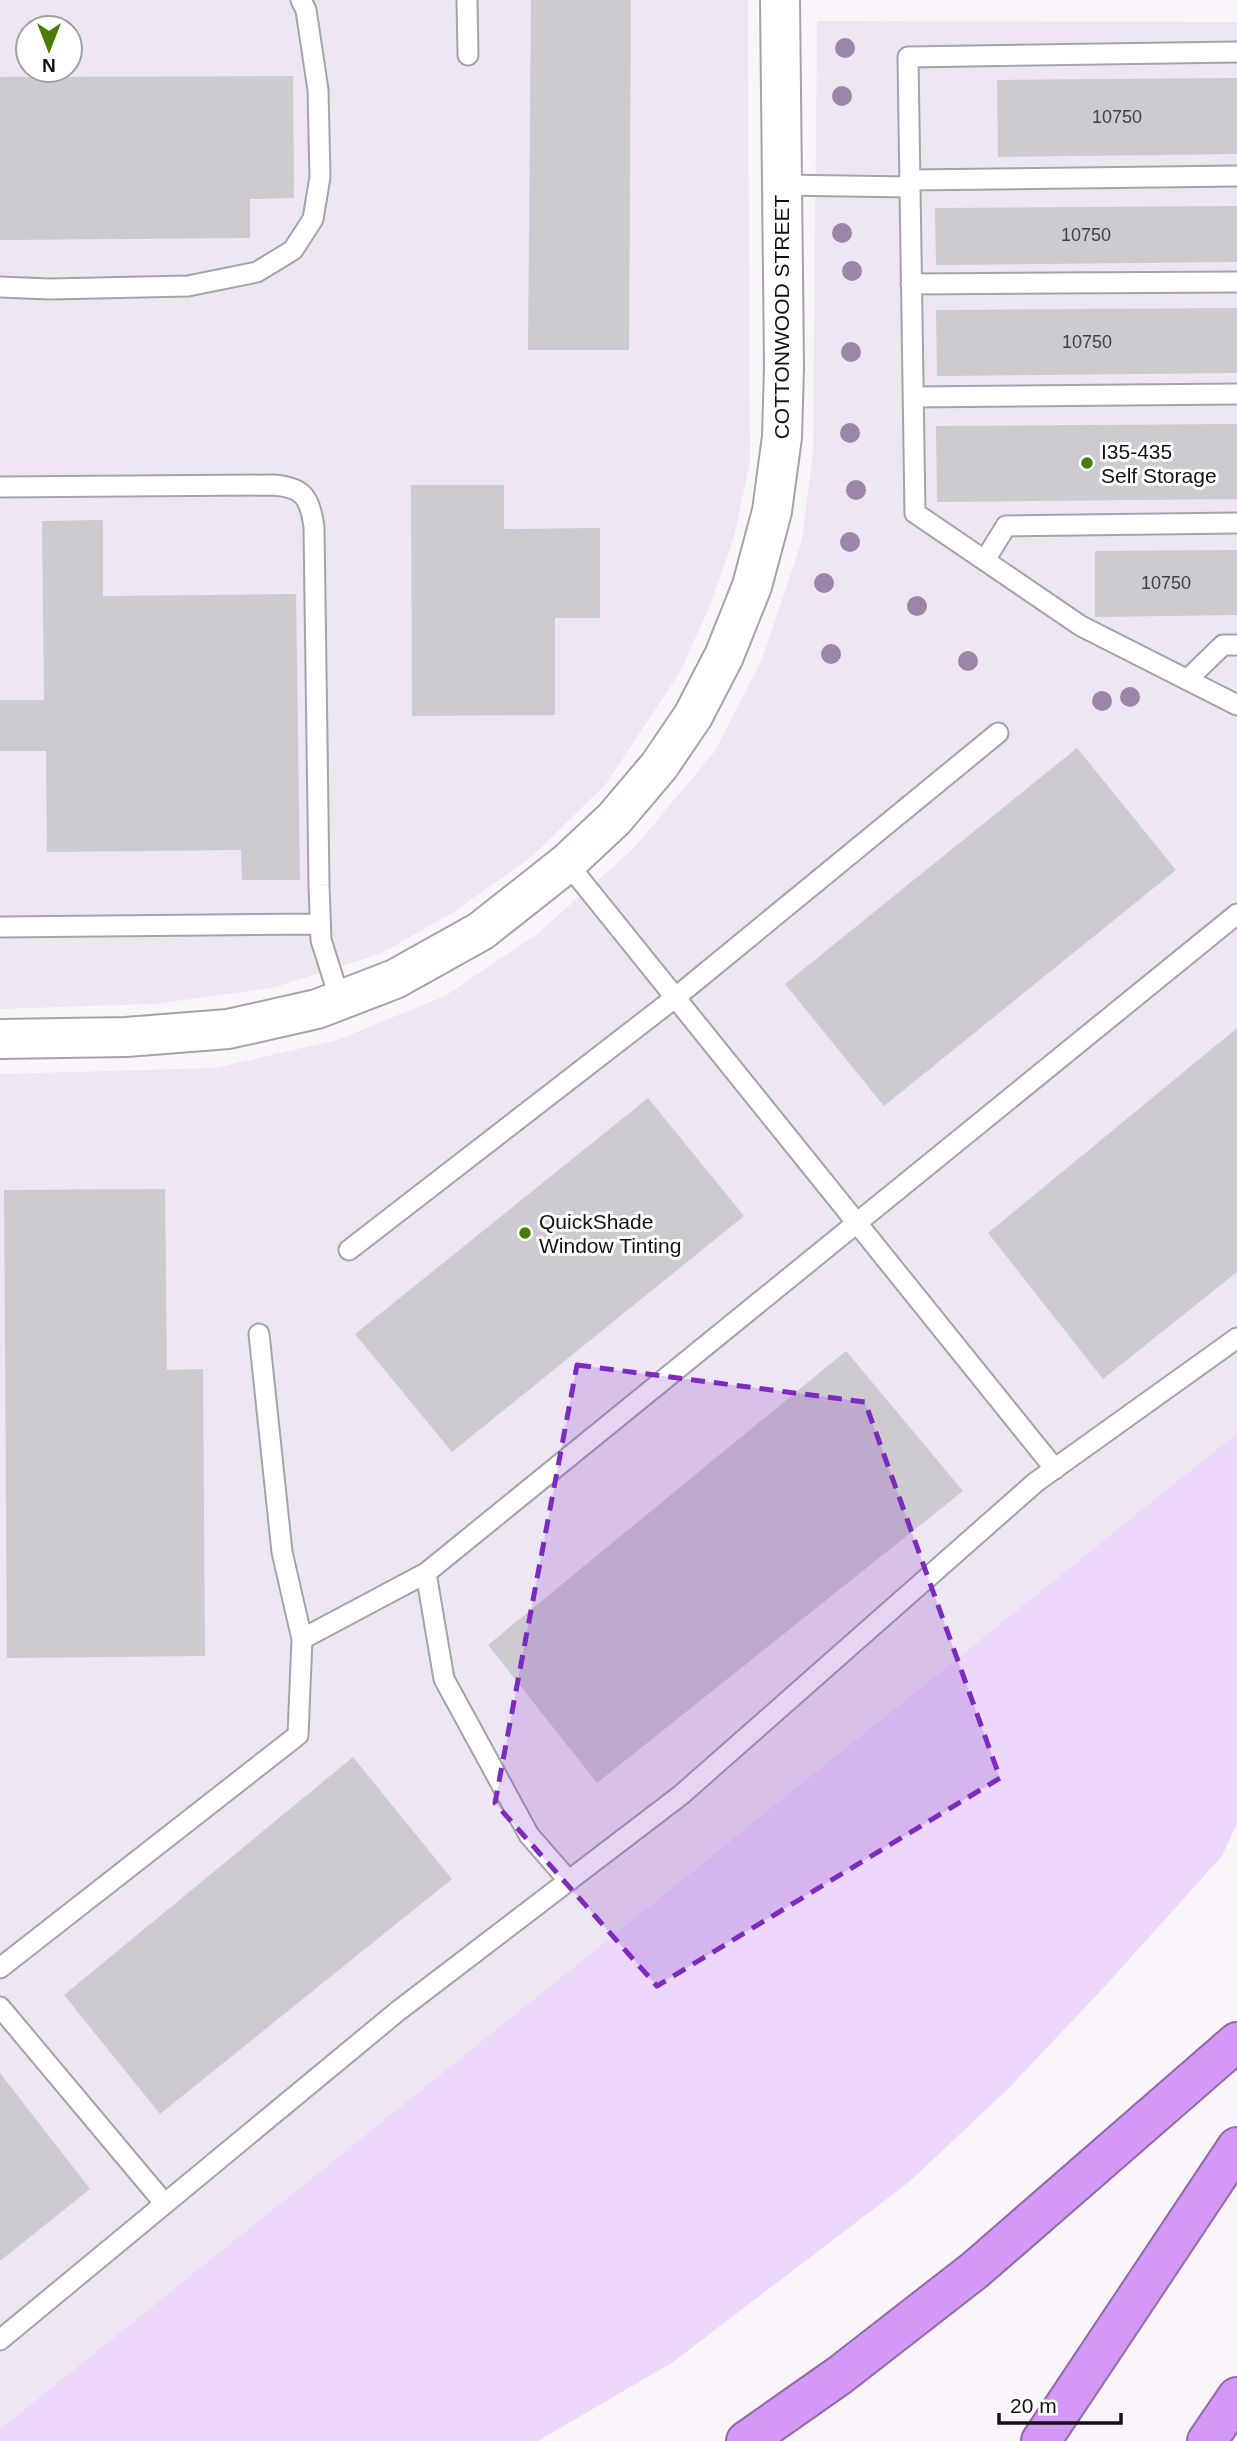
<svg xmlns="http://www.w3.org/2000/svg" width="1237" height="2441" viewBox="0 0 1237 2441" font-family="Arial,sans-serif">
<style>
.built{fill:#eee7f3;fill-rule:evenodd}
.green{fill:#edd8fb}
.building{fill:#cdcad0}
.lines{fill:none;stroke-linecap:round;stroke-linejoin:round}
.lane-casing{stroke:#a6a3a8;stroke-width:23}
.street-casing{stroke:#a6a3a8;stroke-width:42}
.highway-casing{stroke:#9069a7;stroke-width:42}
.lane{stroke:#fff;stroke-width:19}
.street{stroke:#fff;stroke-width:38}
.highway{stroke:#d498f7;stroke-width:38}
.tree{fill:#9c86a7}
.marked{fill:#7b2cbf;fill-opacity:0.2;stroke:#7b2cbf;stroke-width:5;stroke-dasharray:14 9;stroke-linejoin:round}
.poi-dot{fill:#4a7b07;stroke:#fff;stroke-width:2.5}
.labels{text-anchor:middle;dominant-baseline:central;stroke-width:6;stroke-linejoin:round;paint-order:stroke}
.number-label{font-size:18px;fill:#424042}
.street-label{font-size:21px;fill:#131213;stroke:#fff}
.poi-label{font-size:21px;fill:#131213;stroke:#fff;text-anchor:start}
</style>
<rect width="100%" height="100%" fill="#f9f5fb"/>
<path class="built" d="M0,0H748L750,462L734,537L711,603L680,672L606,784L529,859L452,913L380,954L272,988L154,1004L0,1009ZM28,28H70V70H28Z
M817,21L1237,22V1433L0,2429V1074L215,1068L337,1040L445,996L537,934L633,849L715,751L762,659L802,540L813,451Z"/>
<path class="green" d="M1237,1433V1823L1222,1856L1107,1984L1008,2089L909,2182L673,2362L538,2441H0V2429Z"/>
<path class="building" d="M531,0H631L629,350H528Z
M293,76L294,198L250,199V238L0,240V77Z
M1237,78V154L998,157L997,80Z
M1237,206V262L936,265L935,208Z
M1237,308V373L937,376L936,310Z
M1237,424V499L937,502L936,426Z
M411,485H504V529L600,528V618H555V715L412,716Z
M103,520V596L296,594L300,880H242L241,850L47,852L46,751H0V700H44L42,521Z
M1237,550V615L1095,617V551Z
M1077,748L1176,870L884,1106L785,984Z
M1237,1028V1272L1103,1379L988,1233Z
M648,1098L744,1216L452,1452L355,1334Z
M165,1189L167,1370L203,1369L205,1656L7,1658L4,1190Z
M846,1351L963,1491L597,1783L488,1645Z
M353,1757L452,1879L160,2114L64,1995Z
M0,2073L90,2189L0,2261Z"/>
<g class="lines">
<g class="lane-casing">
<path id="lane" d="M467,0L468,55
M1237,52L908,57L915,513L1081,626L1237,705
M909,180L1237,176
M782,185L909,187
M911,284L1237,282
M0,287L50,289L188,286L257,272L293,250L313,219L320,177L318,90L306,10L301,0
M913,397L1237,394
M0,487L273,485C303,487 310,497 314,527L319,885L321,940L340,1000
M985,560L1006,526L1237,523
M1187,680L1223,645H1237
M567,863L1055,1469
M0,927L320,924
M349,1250L676,997L998,733
M259,1334L282,1552L302,1639
M569,1881L529,1835L444,1679L426,1573L1237,914
M0,1968L298,1735L302,1639L426,1573
M0,2007L165,2204
M0,2340L398,2011L681,1795L1036,1482L1237,1338"/>
</g>
<g class="street-casing">
<path id="street" d="M0,1039L126,1037L228,1029L317,1009L395,979L481,931L567,863L614,819L659,766L693,716L724,656L752,586L772,511L782,437L784,367L780,0"/>
</g>
<g class="highway-casing">
<path id="highway" d="M746,2441L840,2375L975,2270L1237,2042
M1041,2441L1237,2147
M1207,2441L1237,2397"/>
</g>
<use href="#lane" class="lane"/>
<use href="#street" class="street"/>
<use href="#highway" class="highway"/>
</g>
<g class="tree">
<circle cx="845" cy="48" r="10"/>
<circle cx="842" cy="96" r="10"/>
<circle cx="842" cy="233" r="10"/>
<circle cx="852" cy="271" r="10"/>
<circle cx="851" cy="352" r="10"/>
<circle cx="850" cy="433" r="10"/>
<circle cx="856" cy="490" r="10"/>
<circle cx="850" cy="542" r="10"/>
<circle cx="824" cy="583" r="10"/>
<circle cx="917" cy="606" r="10"/>
<circle cx="831" cy="654" r="10"/>
<circle cx="968" cy="661" r="10"/>
<circle cx="1130" cy="697" r="10"/>
<circle cx="1102" cy="701" r="10"/>
</g>
<path class="marked" d="M577,1365L865,1402L1000,1778L657,1986L495,1803Z"/>
<g class="poi-dot">
<circle cx="1087" cy="463" r="7"/>
<circle cx="525" cy="1233" r="7"/>
</g>
<g class="labels">
<g class="number-label">
<text x="1117" y="117">10750</text>
<text x="1086" y="235">10750</text>
<text x="1087" y="342">10750</text>
<text x="1166" y="583">10750</text>
</g>
<g class="street-label">
<text transform="translate(781 317) rotate(-90)">COTTONWOOD STREET</text>
</g>
<g class="poi-label">
<text x="1101" y="451">I35-435<tspan x="1101" dy="24">Self Storage</tspan></text>
<text x="539" y="1221">QuickShade<tspan x="539" dy="24">Window Tinting</tspan></text>
</g>
</g>
<g transform="translate(49 49) rotate(180)"><circle r="33" fill="#ffffff" stroke="#a1a0a1" stroke-width="2"/>
<path d="M0-5L12 26L0 18L-12 26Z" fill="#4a7b07"/>
<text y="-10" font-size="19" font-weight="bold" text-anchor="middle" fill="#131213">N</text>
</g>
<path d="M999 2413v10h122v-10" fill="none" stroke="#131213" stroke-width="3.5"/>
<text x="1010" y="2413" font-size="21" fill="#131213" stroke="#ffffff" stroke-width="5" paint-order="stroke">20 m</text>
</svg>
